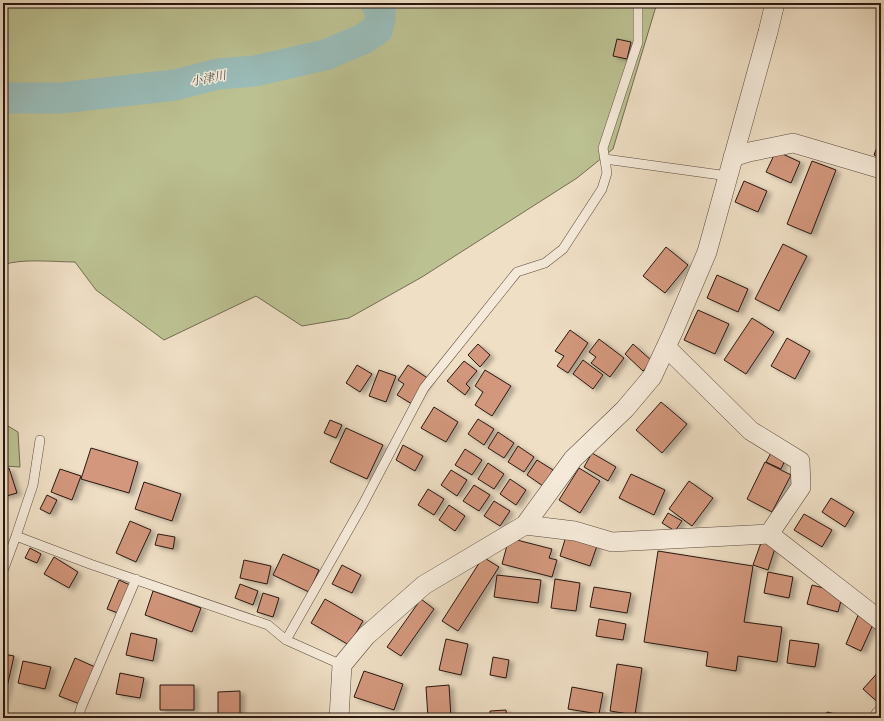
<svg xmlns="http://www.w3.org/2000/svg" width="884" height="721" viewBox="0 0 884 721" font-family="'Libre Caslon Text','Noto Serif JP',serif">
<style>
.green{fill:#bcc192;stroke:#726c52}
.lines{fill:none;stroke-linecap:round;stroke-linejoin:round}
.river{stroke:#9abcb8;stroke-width:31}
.building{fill:#d2977c;stroke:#281711;filter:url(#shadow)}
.lane-casing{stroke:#5a493e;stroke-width:10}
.street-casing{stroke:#5a493e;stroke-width:20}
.lane{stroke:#f5ead9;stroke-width:9}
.street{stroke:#f5ead9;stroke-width:19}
.labels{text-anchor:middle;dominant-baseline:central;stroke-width:3;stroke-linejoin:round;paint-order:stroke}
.water-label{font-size:12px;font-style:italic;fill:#50514b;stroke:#f5ead9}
</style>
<defs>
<filter id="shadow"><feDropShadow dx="4.5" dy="2.5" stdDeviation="2" flood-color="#0004"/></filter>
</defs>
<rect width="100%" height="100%" fill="#efdfc5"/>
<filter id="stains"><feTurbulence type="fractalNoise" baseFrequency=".005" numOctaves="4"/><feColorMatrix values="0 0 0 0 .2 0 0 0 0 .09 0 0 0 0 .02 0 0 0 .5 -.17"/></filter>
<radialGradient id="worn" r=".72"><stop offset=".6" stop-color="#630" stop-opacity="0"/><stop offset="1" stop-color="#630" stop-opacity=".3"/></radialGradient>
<path class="green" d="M3,3H657L613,149L577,178L422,277L349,318L302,326L256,296L164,340L96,290L75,262C55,262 21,258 3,265Z
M3,423L18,432L20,467L3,466Z"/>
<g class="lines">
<path class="river" d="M3,98H61L175,85L218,74L255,71L325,55L361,40L377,30L380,20V8L376,3"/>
</g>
<path class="building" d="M617,39L631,42L627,59L613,56Z
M877,147L881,149V158L874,155Z
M776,151L800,162L791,183L766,172Z
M812,161L836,170L811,234L787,224Z
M744,181L767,191L758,212L735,202Z
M783,244L807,256L779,311L755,299Z
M666,247L688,265L665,293L643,276Z
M717,275L748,289L738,312L707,298Z
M698,310L729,324L715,354L684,340Z
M752,318L774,332L746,374L724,360Z
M570,330L588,343L568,373L557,366L564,356L555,351Z
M787,338L810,351L795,379L771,366Z
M599,339L624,358L610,377L591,363L596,357L589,352Z
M478,344L490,355L480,367L468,355Z
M633,344L652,361L643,371L625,354Z
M583,360L603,375L593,389L573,374Z
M464,361L477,371L466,384L470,388L465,395L447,381Z
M357,365L372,374L360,392L346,383Z
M408,365L429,379L412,404L397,395L404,384L398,380Z
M379,370L396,376L386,402L369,396Z
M485,370L511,386L492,416L475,405L483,392L475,386Z
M661,402L687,424L662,453L636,430Z
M434,407L458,422L446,442L421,428Z
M478,419L494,429L484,445L468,434Z
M330,420L342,425L336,438L324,433Z
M346,428L383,445L367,479L330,462Z
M498,432L514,443L504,458L488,448Z
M403,445L423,456L415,471L396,460Z
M518,446L534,457L524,472L508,462Z
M91,448L138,462L129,493L81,479Z
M465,449L482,460L472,475L455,465Z
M772,451L786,458L781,469L766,462Z
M592,453L616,467L608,481L584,467Z
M537,460L553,470L543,486L527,475Z
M765,462L791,475L772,512L747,499Z
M488,463L504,474L494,489L478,479Z
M9,468L17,493L3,497V470Z
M579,468L600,481L580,513L559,500Z
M60,469L81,476L72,500L51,492Z
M451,470L467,480L457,496L441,485Z
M631,474L665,490L654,515L619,498Z
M510,479L526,490L516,505L500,494Z
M689,481L713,498L692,526L669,509Z
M144,482L181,494L172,521L135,509Z
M474,485L490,495L479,511L463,501Z
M428,489L444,499L434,515L418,505Z
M47,495L57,500L50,514L40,509Z
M831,498L854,512L845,527L822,512Z
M494,501L510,511L500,526L484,516Z
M449,505L465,516L455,531L439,520Z
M668,513L682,521L675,531L662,523Z
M804,514L832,530L822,547L794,530Z
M130,521L151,530L136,562L116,553Z
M567,533L598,543L590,566L560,556Z
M158,534L175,537L173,549L155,545Z
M509,538L552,549L549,558L557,560L552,577L502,564Z
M762,540L776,545L768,570L753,565Z
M30,548L41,554L37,563L25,558Z
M658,551L753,566L744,622L782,627L777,662L738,656L736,671L706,666L708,652L644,642Z
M283,554L319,570L309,592L273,575Z
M54,557L78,572L69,588L44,574Z
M483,557L499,567L458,631L442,621Z
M244,560L271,566L267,584L240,578Z
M342,565L361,575L352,593L332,584Z
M768,572L793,577L789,598L764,593Z
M497,575L541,580L538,603L494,597Z
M555,579L580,583L576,611L551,608Z
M119,580L130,585L118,613L107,609Z
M240,584L258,591L253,605L235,598Z
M812,585L843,593L838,612L807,604Z
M594,587L631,593L627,613L590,607Z
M153,591L201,608L192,632L145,615Z
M263,593L279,598L273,617L257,612Z
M325,599L363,621L349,645L311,623Z
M421,599L434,609L401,656L387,647Z
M859,613L875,620L861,651L846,644Z
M599,619L626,624L623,640L596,636Z
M131,633L157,639L153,661L126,655Z
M446,639L468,644L461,675L439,670Z
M790,640L819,644L815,667L787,663Z
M3,654L14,656L3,705Z
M493,657L509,660L506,678L490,675Z
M75,658L95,667L80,704L59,696Z
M23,661L51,667L45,689L18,683Z
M617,664L642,668L635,715L610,711Z
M881,669V705L863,689Z
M364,671L403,684L394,710L354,697Z
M120,673L144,678L140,698L116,694Z
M160,685H194V710H160Z
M449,685L451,718H428L426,687Z
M572,687L603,693L599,714L568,709Z
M240,691V716H218V692Z
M506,710L507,718H490V711Z
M827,712L852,718H825Z
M4,715L14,716V718H3Z
M94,716L119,718H93Z"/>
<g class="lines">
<g class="lane-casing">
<path id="lane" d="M605,159L728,176
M16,536L90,564L268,625L286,640L342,665
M3,571L16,536L33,485L40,440
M286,640L362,506L424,388L517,272L545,263L563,249L602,189L607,173L603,148L638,42V3
M78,718L81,708L136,579"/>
</g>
<g class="street-casing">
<path id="street" d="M733,157L749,152L793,143L881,169
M666,347L751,431L800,461L801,487L769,534
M525,525L573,459L625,409L652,377L673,332L707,252L768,32L775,3
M339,718L342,665L366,636L424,585L525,525L575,531L612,542L769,534L881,621
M879,718L881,715"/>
</g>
<use href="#lane" class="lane"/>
<use href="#street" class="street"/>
</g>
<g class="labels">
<g class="water-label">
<text transform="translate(208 78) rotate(-11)">小津川</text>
</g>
</g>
<rect width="884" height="721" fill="none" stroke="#efdfc5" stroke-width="16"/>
<rect x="4" y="4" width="876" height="713" fill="none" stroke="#281711" stroke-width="2"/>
<rect x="8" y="8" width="868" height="705" fill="none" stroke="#281711"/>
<rect width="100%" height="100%" filter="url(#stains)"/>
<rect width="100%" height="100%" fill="url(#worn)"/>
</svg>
